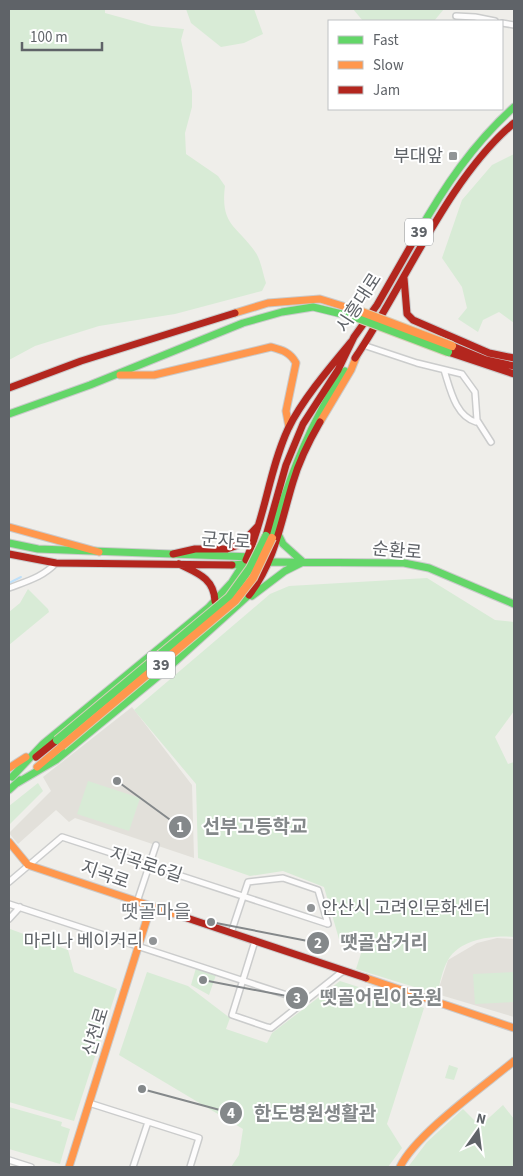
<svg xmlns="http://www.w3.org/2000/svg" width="523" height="1176" viewBox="0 0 523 1176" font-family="'Source Sans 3','Noto Sans KR',sans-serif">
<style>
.education{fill:#e2e0da}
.green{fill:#d8ebd6}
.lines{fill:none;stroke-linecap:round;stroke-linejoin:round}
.stream{stroke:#bfe0f9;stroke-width:2}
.street-casing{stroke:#cbcccc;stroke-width:8}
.fast-casing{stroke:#cacacb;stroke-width:9}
.slow-casing{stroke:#cacacb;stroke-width:9}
.jam-casing{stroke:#cacacb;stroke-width:9}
.street{stroke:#fdfcfc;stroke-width:5}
.fast{stroke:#63d668;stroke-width:7}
.slow{stroke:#ff974d;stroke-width:7}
.jam{stroke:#b3261e;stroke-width:7}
.fast-bridge-casing{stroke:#d7ceb8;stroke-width:10;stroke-linecap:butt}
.slow-bridge-casing{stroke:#d7ceb8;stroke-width:10;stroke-linecap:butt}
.fast-bridge{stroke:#63d668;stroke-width:8}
.slow-bridge{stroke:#ff974d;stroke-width:8}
.poi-dot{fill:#919496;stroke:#fff;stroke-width:2}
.labels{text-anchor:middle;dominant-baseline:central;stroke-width:4;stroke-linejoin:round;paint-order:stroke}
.shield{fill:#fff;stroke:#8f9295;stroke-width:1}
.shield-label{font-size:16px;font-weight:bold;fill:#5f6368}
.poi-label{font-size:18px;fill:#5f6368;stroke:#fff;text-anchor:end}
.street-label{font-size:18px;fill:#5f6368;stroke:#fff}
.neighbourhood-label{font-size:19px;fill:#70757a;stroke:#fff}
.leader{fill:none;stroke:#84888a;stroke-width:2}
.callout-dot{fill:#84888a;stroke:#fff;stroke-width:2}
.mark-label{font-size:15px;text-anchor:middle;font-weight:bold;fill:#fff}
.callout-label{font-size:19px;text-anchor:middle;font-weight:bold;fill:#84888a;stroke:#fff;stroke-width:4;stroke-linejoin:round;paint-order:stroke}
</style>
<rect width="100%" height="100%" fill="#efeeea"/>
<path class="education" d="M132,707L192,785L194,858L75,818L69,822L56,810L18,844L9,833L51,791L43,777Z
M497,938L514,939V1017L437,994L448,960L477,943Z"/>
<path class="green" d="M9,9H105V13L152,26L184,29L181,40L192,91V107L185,133L186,154L218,176L225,186C220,226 237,225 256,253C261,261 263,274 266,283L262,291L175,314L99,326L35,346L9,360Z
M186,9H254L263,34L244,43L221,47L191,23Z
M353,9H444L434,21H363Z
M514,154V323L499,312L483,320L478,332L458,319L467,308L462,287L442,258L462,200L492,165Z
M427,578L495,620L514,622V711L495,737L508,764L514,762V937C493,935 460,939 448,960C442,970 440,984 437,994L356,969L363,947L339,939L324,887L283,871L250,876L198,858L196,784L134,710L270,594L289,586Z
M28,589L48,609L49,612L9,645V612L20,603Z
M88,781L140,798L129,831L77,814Z
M38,783L43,791L9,825V806Z
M10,929L68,950L74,972L117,989L74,1121L9,1102Z
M196,968L216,975L209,995L191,985Z
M147,972L188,986L230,1018L226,1029L267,1043L272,1033L340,981L424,1008L387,1124L402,1148L388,1167H231L239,1155L243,1129L119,1055Z
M514,972V1002L475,1004L473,974Z
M449,1065L458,1068L454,1080L445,1078Z
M503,1105L514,1119V1167H408L427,1142L463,1109L480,1126Z
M9,1107L62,1122L61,1126L70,1129L60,1164L9,1149Z"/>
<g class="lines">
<path class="stream" d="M9,583L21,577"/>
<g class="street-casing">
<path id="street" d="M456,16L475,17L495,21
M502,23L514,25
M363,345L417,363L462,374L475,392L477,420L491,442
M444,370C450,388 455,416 476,422
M9,588C27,581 43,577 56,563
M9,882L62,837L328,924
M137,902L156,845
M9,904L305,1001
M9,919L20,907
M231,933L248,882L283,878L318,890L328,924
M255,941L232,1015L267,1027L271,1028L343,971
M89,1103L199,1138L190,1167
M9,1160L31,1167
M133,1167L148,1122"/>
</g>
<g class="fast-casing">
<path id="fast" d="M417,235C444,187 473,144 514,107
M9,414L90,385L243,323L282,312L313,307L358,318
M273,533C290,475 311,421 345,371
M9,543L38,549L253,557
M232,565L270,562L404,563L429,568L514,604
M252,596L285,571L303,562L283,544L278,534
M12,777L43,744L208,608L232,582L246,560
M17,783L56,760L167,669L249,595
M9,790L20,780"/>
</g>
<g class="slow-casing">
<path id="slow" d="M235,313L268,303L320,299L362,312
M120,375H154L271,347C282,350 290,352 296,363L286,411L289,427
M320,422L351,370L357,355
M9,527L99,552
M37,767L62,746
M9,768L26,757
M9,842L28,865L181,916
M366,978L514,1028
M69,1167L151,906
M400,1167C416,1134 484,1086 514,1061"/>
</g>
<g class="jam-casing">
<path id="jam" d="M404,278L407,314L413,320L489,353L514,358
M452,346L486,360L514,366
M448,352L514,374
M355,358C404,286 448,178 514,123
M9,388L81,361L235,313
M266,536L286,465L303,424L338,370L354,337L377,305L417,235
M9,554L56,563L232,565
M173,554L195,549H227L241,544L258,526
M246,560C265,518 269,470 288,429C302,400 331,366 351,342
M179,564C197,573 214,578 215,601
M249,595C275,562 281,521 293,482C299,461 309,441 320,422
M36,757L57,740
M181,916L366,978"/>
</g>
<use href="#street" class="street"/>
<use href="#fast" class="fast"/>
<use href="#slow" class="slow"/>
<use href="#jam" class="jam"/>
<g class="fast-bridge-casing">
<path id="fast-bridge" d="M358,318L448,352
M57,740L229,597L250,568L266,536"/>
</g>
<g class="slow-bridge-casing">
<path id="slow-bridge" d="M362,312L452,346
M62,746L235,601L253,578L272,538"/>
</g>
<use href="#fast-bridge" class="fast-bridge"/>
<use href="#slow-bridge" class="slow-bridge"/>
</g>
<g class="poi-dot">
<rect x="448" y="151" width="10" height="10" rx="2.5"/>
<circle cx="311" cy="908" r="5"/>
<circle cx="153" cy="941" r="5"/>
</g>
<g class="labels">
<g class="shield">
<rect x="405" y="218.5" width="28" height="27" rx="4"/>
<rect x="147" y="651.5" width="28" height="27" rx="4"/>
</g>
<g class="shield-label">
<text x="419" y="232">39</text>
<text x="161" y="665">39</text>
</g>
<g class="poi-label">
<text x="443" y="156">부대앞</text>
<text x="321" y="908" text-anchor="start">안산시 고려인문화센터</text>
<text x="143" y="941">마리나 베이커리</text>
</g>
<g class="street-label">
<text transform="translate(359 303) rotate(-57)">시흥대로</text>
<text transform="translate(226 541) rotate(4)">군자로</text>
<text transform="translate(397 551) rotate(5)">순환로</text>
<text transform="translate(146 865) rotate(18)">지곡로6길</text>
<text transform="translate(105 875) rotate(19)">지곡로</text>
<text transform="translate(96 1032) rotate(-73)">신천로</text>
</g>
<g class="neighbourhood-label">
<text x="156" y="912">땟골마을</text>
</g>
</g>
<path class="leader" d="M117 781L180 827M211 922L318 943M203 980L297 998M142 1089L231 1113"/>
<g class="callout-dot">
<circle cx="117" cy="781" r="5"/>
<circle cx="211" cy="922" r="5"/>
<circle cx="203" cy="980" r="5"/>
<circle cx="142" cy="1089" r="5"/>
<circle cx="180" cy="827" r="12"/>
<circle cx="318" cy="943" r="12"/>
<circle cx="297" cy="998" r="12"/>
<circle cx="231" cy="1113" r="12"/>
</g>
<g class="mark-label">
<text x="180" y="832">1</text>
<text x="318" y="948">2</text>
<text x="297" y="1003">3</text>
<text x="231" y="1118">4</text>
</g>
<g class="callout-label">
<text x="255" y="833">선부고등학교</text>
<text x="384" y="949">땟골삼거리</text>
<text x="381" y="1004">뗏골어린이공원</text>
<text x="315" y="1120">한도병원생활관</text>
</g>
<rect width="523" height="1176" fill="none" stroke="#5f6368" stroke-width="20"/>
<rect x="328" y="20" width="175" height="90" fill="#ffffff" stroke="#bfc1c3"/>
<rect x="338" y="36" width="25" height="8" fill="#63d668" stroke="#bfc1c3"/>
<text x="373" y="45" font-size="15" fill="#5f6368">Fast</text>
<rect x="338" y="61" width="25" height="8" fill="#ff974d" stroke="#bfc1c3"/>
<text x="373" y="70" font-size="15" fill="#5f6368">Slow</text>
<rect x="338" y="86" width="25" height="8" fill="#b3261e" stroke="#bfc1c3"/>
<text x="373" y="95" font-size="15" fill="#5f6368">Jam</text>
<g transform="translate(478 1131) rotate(14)" stroke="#ffffff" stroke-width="4" paint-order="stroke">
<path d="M0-4L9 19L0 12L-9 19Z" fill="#5f6368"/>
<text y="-8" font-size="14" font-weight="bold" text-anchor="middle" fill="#5f6368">N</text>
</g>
<path d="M22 42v8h80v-8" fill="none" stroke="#5f6368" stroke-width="2.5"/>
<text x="30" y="42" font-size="15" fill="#5f6368" stroke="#ffffff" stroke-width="4" paint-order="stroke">100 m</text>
</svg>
